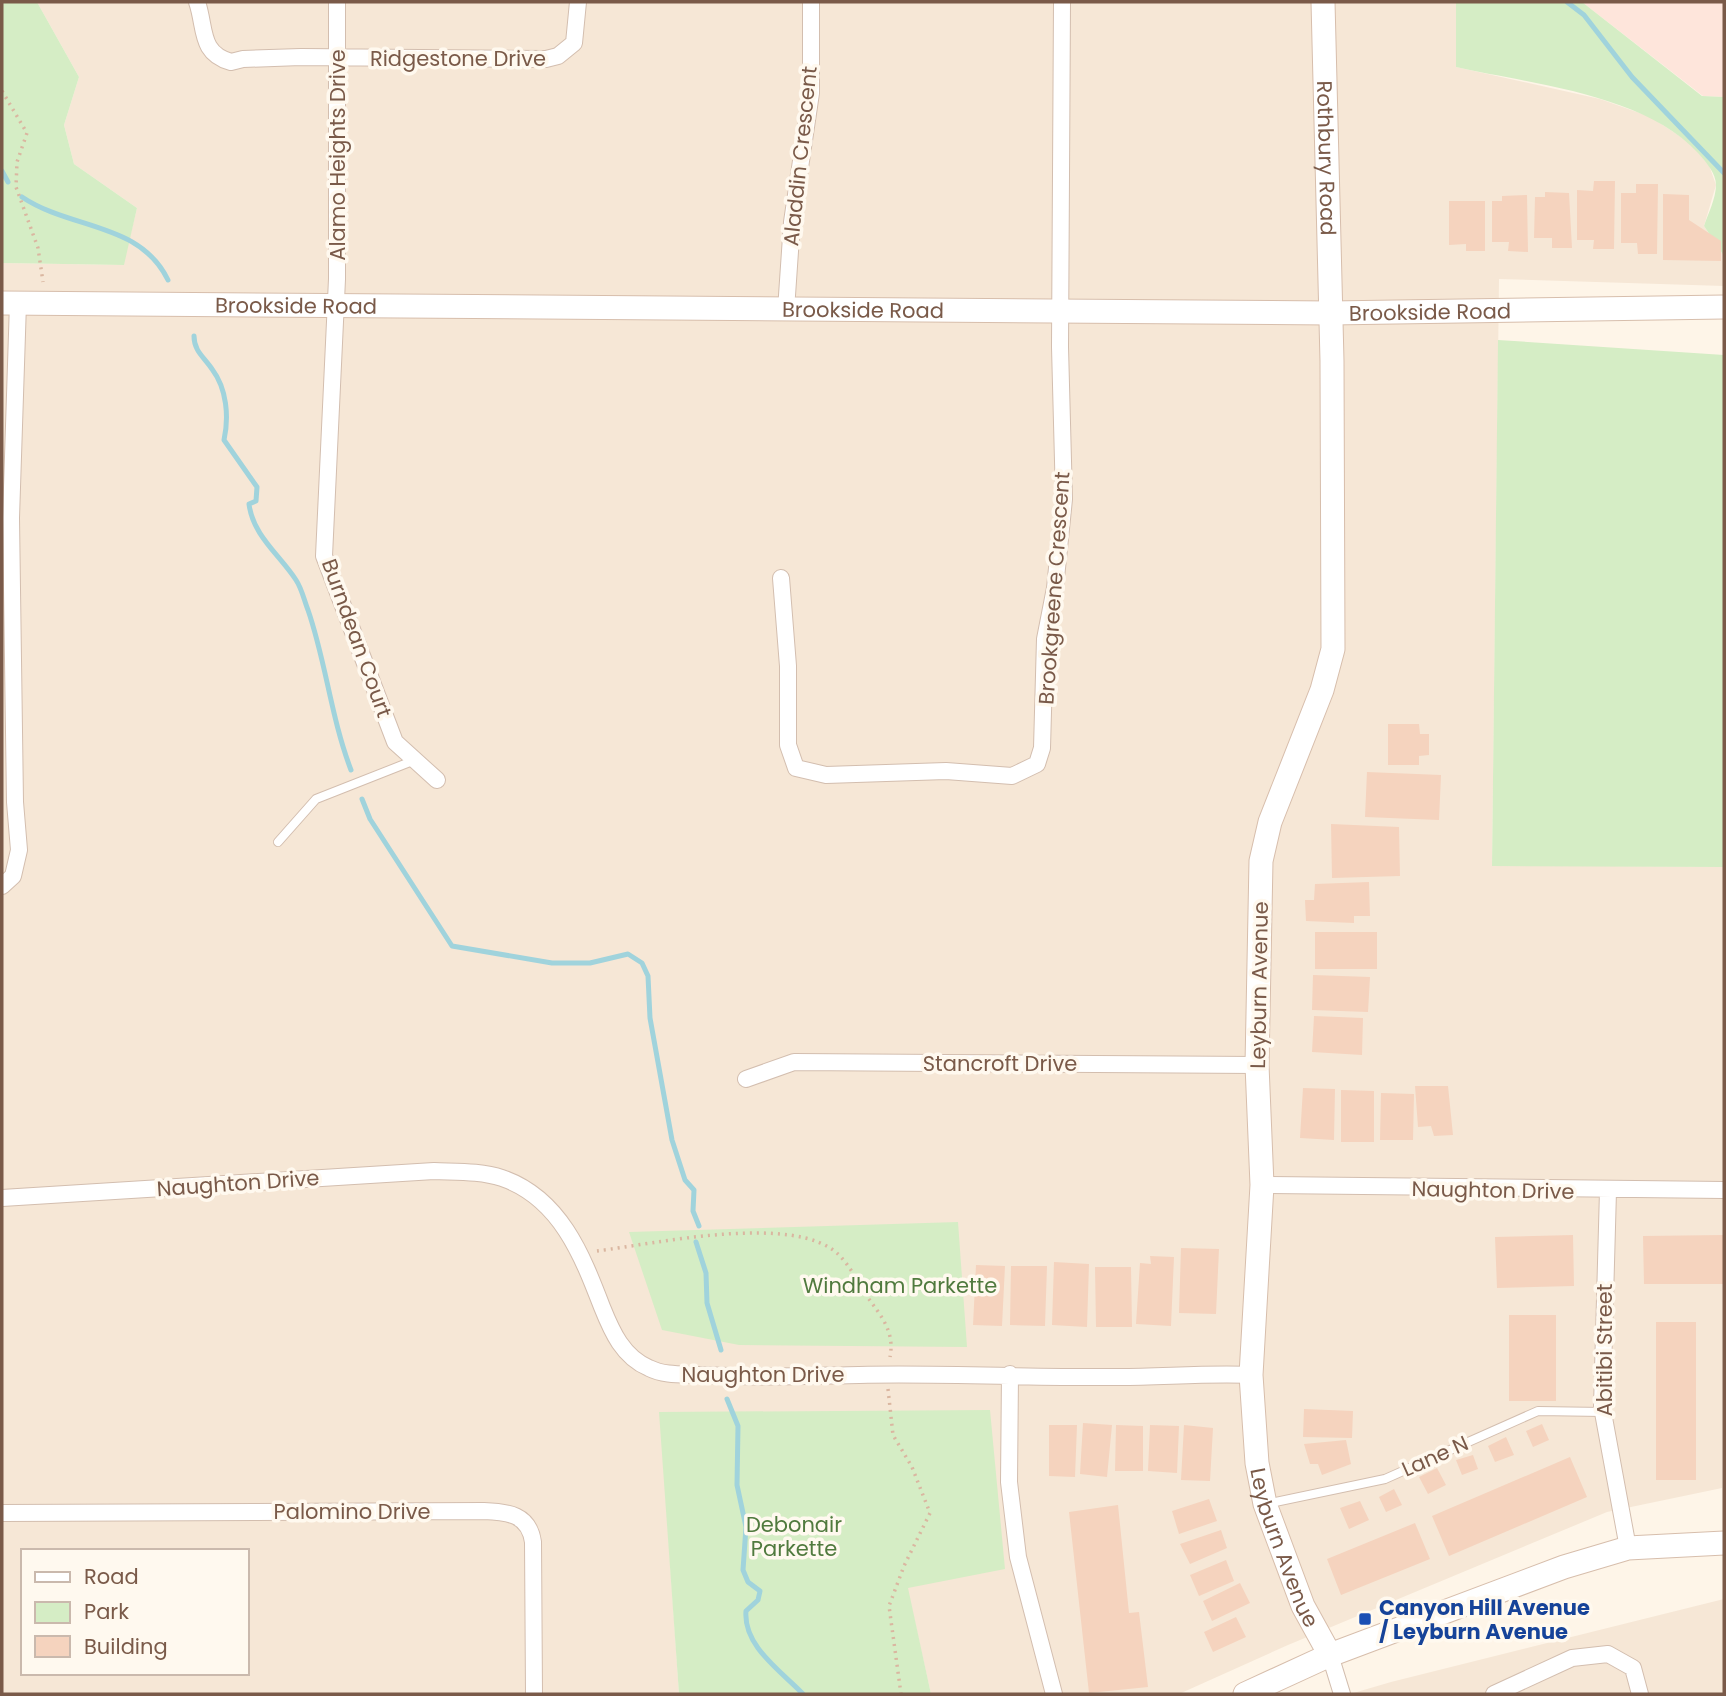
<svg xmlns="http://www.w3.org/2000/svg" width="1726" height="1696" viewBox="0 0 1726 1696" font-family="Poppins,sans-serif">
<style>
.residential{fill:#f6e7d6;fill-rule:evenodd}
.commercial{fill:#fee5db}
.green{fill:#d5edc5}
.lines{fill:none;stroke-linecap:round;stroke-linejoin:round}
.stream{stroke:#a0d3dc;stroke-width:5}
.building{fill:#f5d3be}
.lane-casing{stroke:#d3beaf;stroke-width:10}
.street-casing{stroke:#d3beaf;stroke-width:18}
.secondary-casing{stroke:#d7beac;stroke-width:25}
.path{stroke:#dab6a0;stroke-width:3.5;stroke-dasharray:2 5;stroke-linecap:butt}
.lane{stroke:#fff;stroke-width:8}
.street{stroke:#fff;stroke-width:16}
.secondary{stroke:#fff;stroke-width:23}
.transit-dot{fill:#1a4fb4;stroke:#fff9ef;stroke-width:2.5}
.labels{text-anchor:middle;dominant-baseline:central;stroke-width:7;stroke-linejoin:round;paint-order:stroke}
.street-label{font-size:21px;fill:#7a5a49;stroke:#fff9ef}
.park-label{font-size:21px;fill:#507a3e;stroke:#fff9ef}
.transit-label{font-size:21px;font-weight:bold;fill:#164399;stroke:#fff9ef;text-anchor:start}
</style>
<rect width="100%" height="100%" fill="#fef5e8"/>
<path class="residential" d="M37,2H1456V67L1600,99L1651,117L1690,143L1709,165L1716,185L1704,226L1724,256V286L1499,279L1492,865L1724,867L1722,1488L1607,1512L1288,1645L1179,1694H931L907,1587L660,1412L679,1694H2V263L123,265L137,208L74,164L64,125L79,77ZM23,1551H247V1673H23Z
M1724,1599V1694H1350L1391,1682Z"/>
<path class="commercial" d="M1582,2H1724V97L1703,96Z"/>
<path class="green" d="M2,2H37L79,77L64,125L74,164L137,208L124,265L2,263Z
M1456,2H1582L1702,96L1724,97V256L1704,226C1708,214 1716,198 1716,185C1716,173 1706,162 1698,153C1644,94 1531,84 1456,67Z
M1498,340L1724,355V867L1492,866Z
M958,1222L967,1347L739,1345L662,1330L629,1232Z
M990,1410L1005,1569L908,1588L931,1694H679L659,1412Z"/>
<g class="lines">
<path class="stream" d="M1567,2L1584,15L1632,77L1724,173
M2,171L8,182
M22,197C71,230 140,222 168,280
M194,336C194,351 204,357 212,369C227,389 229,417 224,440L257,487L256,501L249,504C253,536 280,555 296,580C302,589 304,600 308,610C326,662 331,718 351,770
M362,799L370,819L452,946L552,963H590L628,954L642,963L648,976L650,1018L672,1140L685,1180L694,1190L693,1211L699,1226
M696,1242L706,1273L707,1303L721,1350
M727,1399L738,1426L737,1485L746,1527L743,1570L748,1582L760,1591L758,1600L746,1611C743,1646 781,1671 803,1694"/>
</g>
<path class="building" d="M1594,181H1615L1614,249H1593L1594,240H1577V190L1593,191Z
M1636,184H1658L1657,254H1638L1637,243H1621V193H1636Z
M1545,192L1569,193L1572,248H1552V238H1534L1535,197H1545Z
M1663,194L1689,195V220L1721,241V261L1663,260Z
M1527,195L1528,252L1508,251L1509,242H1492V201H1502V196Z
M1449,201H1485V251H1466V244L1449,245Z
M1388,724H1419L1420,734H1429V755L1419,756V765H1388Z
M1367,772L1441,775L1439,820L1365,817Z
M1331,824L1399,827L1400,876L1332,878Z
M1369,882L1370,916H1354V923L1306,921L1305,900H1314L1315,884Z
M1315,932H1377V969H1315Z
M1313,975L1370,977L1368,1012L1312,1010Z
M1314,1016L1363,1018L1362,1055L1312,1052Z
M1415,1086H1448L1453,1135L1434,1136L1431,1126L1418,1127Z
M1303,1088L1335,1089L1334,1140L1300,1138Z
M1341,1090L1374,1091V1142H1341Z
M1381,1093L1414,1094L1413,1140H1380Z
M1573,1235L1574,1286L1497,1288L1495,1237Z
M1724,1235V1284H1644L1643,1236Z
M1181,1248L1219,1249L1216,1314L1179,1313Z
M1150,1256L1174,1257L1171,1326L1136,1324L1140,1263L1151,1264Z
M1054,1262L1089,1264L1087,1327L1052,1325Z
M976,1265L1005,1266L1002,1326L973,1325Z
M1011,1266H1047L1045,1326L1010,1325Z
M1095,1267H1131L1132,1327H1096Z
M1509,1315H1556V1401H1509Z
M1656,1322H1696V1480H1656Z
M1304,1409L1353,1411L1352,1438L1303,1437Z
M1083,1423L1112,1425L1107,1477L1080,1474Z
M1542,1424L1549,1440L1533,1447L1526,1431Z
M1049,1425H1077L1075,1477L1049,1476Z
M1116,1425L1143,1426V1471H1115Z
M1150,1425L1179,1426L1177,1473L1148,1471Z
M1184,1425L1213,1428L1210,1481L1181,1480Z
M1506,1437L1514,1455L1495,1462L1488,1446Z
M1346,1440L1351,1464L1322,1475L1318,1464H1310L1304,1444Z
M1473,1455L1478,1469L1462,1475L1456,1460Z
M1570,1457L1587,1497L1449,1556L1432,1516Z
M1437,1468L1446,1485L1428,1494L1419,1477Z
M1394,1489L1402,1505L1386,1512L1379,1497Z
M1209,1499L1217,1521L1179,1534L1172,1511Z
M1360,1501L1369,1520L1349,1529L1340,1508Z
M1118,1505L1129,1613L1139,1612L1148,1687L1089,1693L1069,1512Z
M1415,1523L1430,1559L1341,1595L1327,1559Z
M1221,1530L1227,1548L1190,1564L1180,1544Z
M1226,1560L1234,1581L1199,1596L1190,1575Z
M1240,1583L1250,1603L1212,1621L1203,1601Z
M1236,1617L1246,1637L1213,1652L1204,1632Z"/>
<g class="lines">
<g class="lane-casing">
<path id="lane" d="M278,842L316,799L415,760
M1266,1504L1385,1479L1538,1411L1603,1412"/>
</g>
<g class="street-casing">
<path id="street" d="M197,2C206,28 199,53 231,62L243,59L301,57L546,59L558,56L574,43L578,2
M337,2V279L324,556L395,742L437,780
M786,310L792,222L811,93V2
M781,578L788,666V745L796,768L826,775L946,771L1012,776L1037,764L1042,748L1045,639L1055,588L1064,499L1060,347L1062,2
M2,886L13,876L19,850L15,802L11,518L18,303
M746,1079L794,1062L1257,1065
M1262,1185L1724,1190
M1608,1191L1602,1407L1628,1548
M2,1198L434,1171C456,1172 481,1171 502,1178C560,1198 582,1255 602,1307C612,1332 623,1357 649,1368C665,1376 683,1374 701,1375C754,1378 806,1376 859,1375C946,1373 1033,1378 1119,1377C1163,1377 1207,1373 1251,1375
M1010,1374L1009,1482L1018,1557L1054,1694
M2,1513L484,1511C508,1512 529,1514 533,1542L534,1694
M1330,1655L1342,1694
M1494,1694L1572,1658L1608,1654L1633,1668L1640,1694"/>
</g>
<g class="secondary-casing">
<g id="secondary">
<path id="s1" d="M1323,2L1332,361L1333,649L1322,690L1270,822L1261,861L1257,1065L1262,1185L1251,1375L1257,1463L1265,1504L1303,1606L1330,1655"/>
<path id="s2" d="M2,303L1331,313L1724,307"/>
<path d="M1245,1694L1330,1655L1564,1567L1628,1548L1724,1543"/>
</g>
</g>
<path class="path" d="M2,91L27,133L17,162L16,187L38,248L43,282
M597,1251C654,1244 796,1212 839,1255C850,1266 858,1282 866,1295C881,1316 895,1331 890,1357
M888,1389L893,1435L912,1467L930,1513L904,1566L889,1606L901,1694"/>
<use href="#lane" class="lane"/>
<use href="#street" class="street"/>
<use href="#secondary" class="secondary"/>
</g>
<rect class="transit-dot" x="1358" y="1612" width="14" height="14" rx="3.5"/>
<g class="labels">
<g class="street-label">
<text x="458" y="58">Ridgestone Drive</text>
<text transform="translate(337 155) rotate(-90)">Alamo Heights Drive</text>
<text transform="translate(800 156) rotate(-84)">Aladdin Crescent</text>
<text stroke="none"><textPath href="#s1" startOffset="156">Rothbury Road</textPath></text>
<text stroke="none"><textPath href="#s2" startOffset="294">Brookside Road</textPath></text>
<text stroke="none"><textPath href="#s2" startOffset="861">Brookside Road</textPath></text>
<text stroke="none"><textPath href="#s2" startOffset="1428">Brookside Road</textPath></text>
<text transform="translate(1054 588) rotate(-86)">Brookgreene Crescent</text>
<text transform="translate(357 638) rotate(70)">Burndean Court</text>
<text transform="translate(1259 985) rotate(-89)">Leyburn Avenue</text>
<text x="1000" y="1063">Stancroft Drive</text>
<text transform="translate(238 1183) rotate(-4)">Naughton Drive</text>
<text transform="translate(1493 1190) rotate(1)">Naughton Drive</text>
<text transform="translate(1604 1350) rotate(-90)">Abitibi Street</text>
<text x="763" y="1374">Naughton Drive</text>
<text transform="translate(1435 1456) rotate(-24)">Lane N</text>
<text x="352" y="1511">Palomino Drive</text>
<text stroke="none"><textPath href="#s1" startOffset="1563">Leyburn Avenue</textPath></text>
</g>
<g class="park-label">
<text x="900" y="1285">Windham Parkette</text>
<text x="794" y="1524">Debonair<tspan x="794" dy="24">Parkette</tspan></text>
</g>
<g class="transit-label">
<text x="1379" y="1607">Canyon Hill Avenue<tspan x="1379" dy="24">/ Leyburn Avenue</tspan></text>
</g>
</g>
<rect width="1726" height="1696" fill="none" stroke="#7a5a49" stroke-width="7"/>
<rect x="21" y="1549" width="228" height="126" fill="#fff9ef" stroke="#cab9ad" stroke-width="2"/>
<rect x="35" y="1572" width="35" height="10" fill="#ffffff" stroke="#cab9ad" stroke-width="2"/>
<text x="84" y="1584" font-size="21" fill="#7a5a49">Road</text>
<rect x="35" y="1602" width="35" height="21" fill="#d5edc5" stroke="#cab9ad" stroke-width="2"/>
<text x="84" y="1619" font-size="21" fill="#7a5a49">Park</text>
<rect x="35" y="1636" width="35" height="21" fill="#f5d3be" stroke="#cab9ad" stroke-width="2"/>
<text x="84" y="1654" font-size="21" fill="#7a5a49">Building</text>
</svg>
